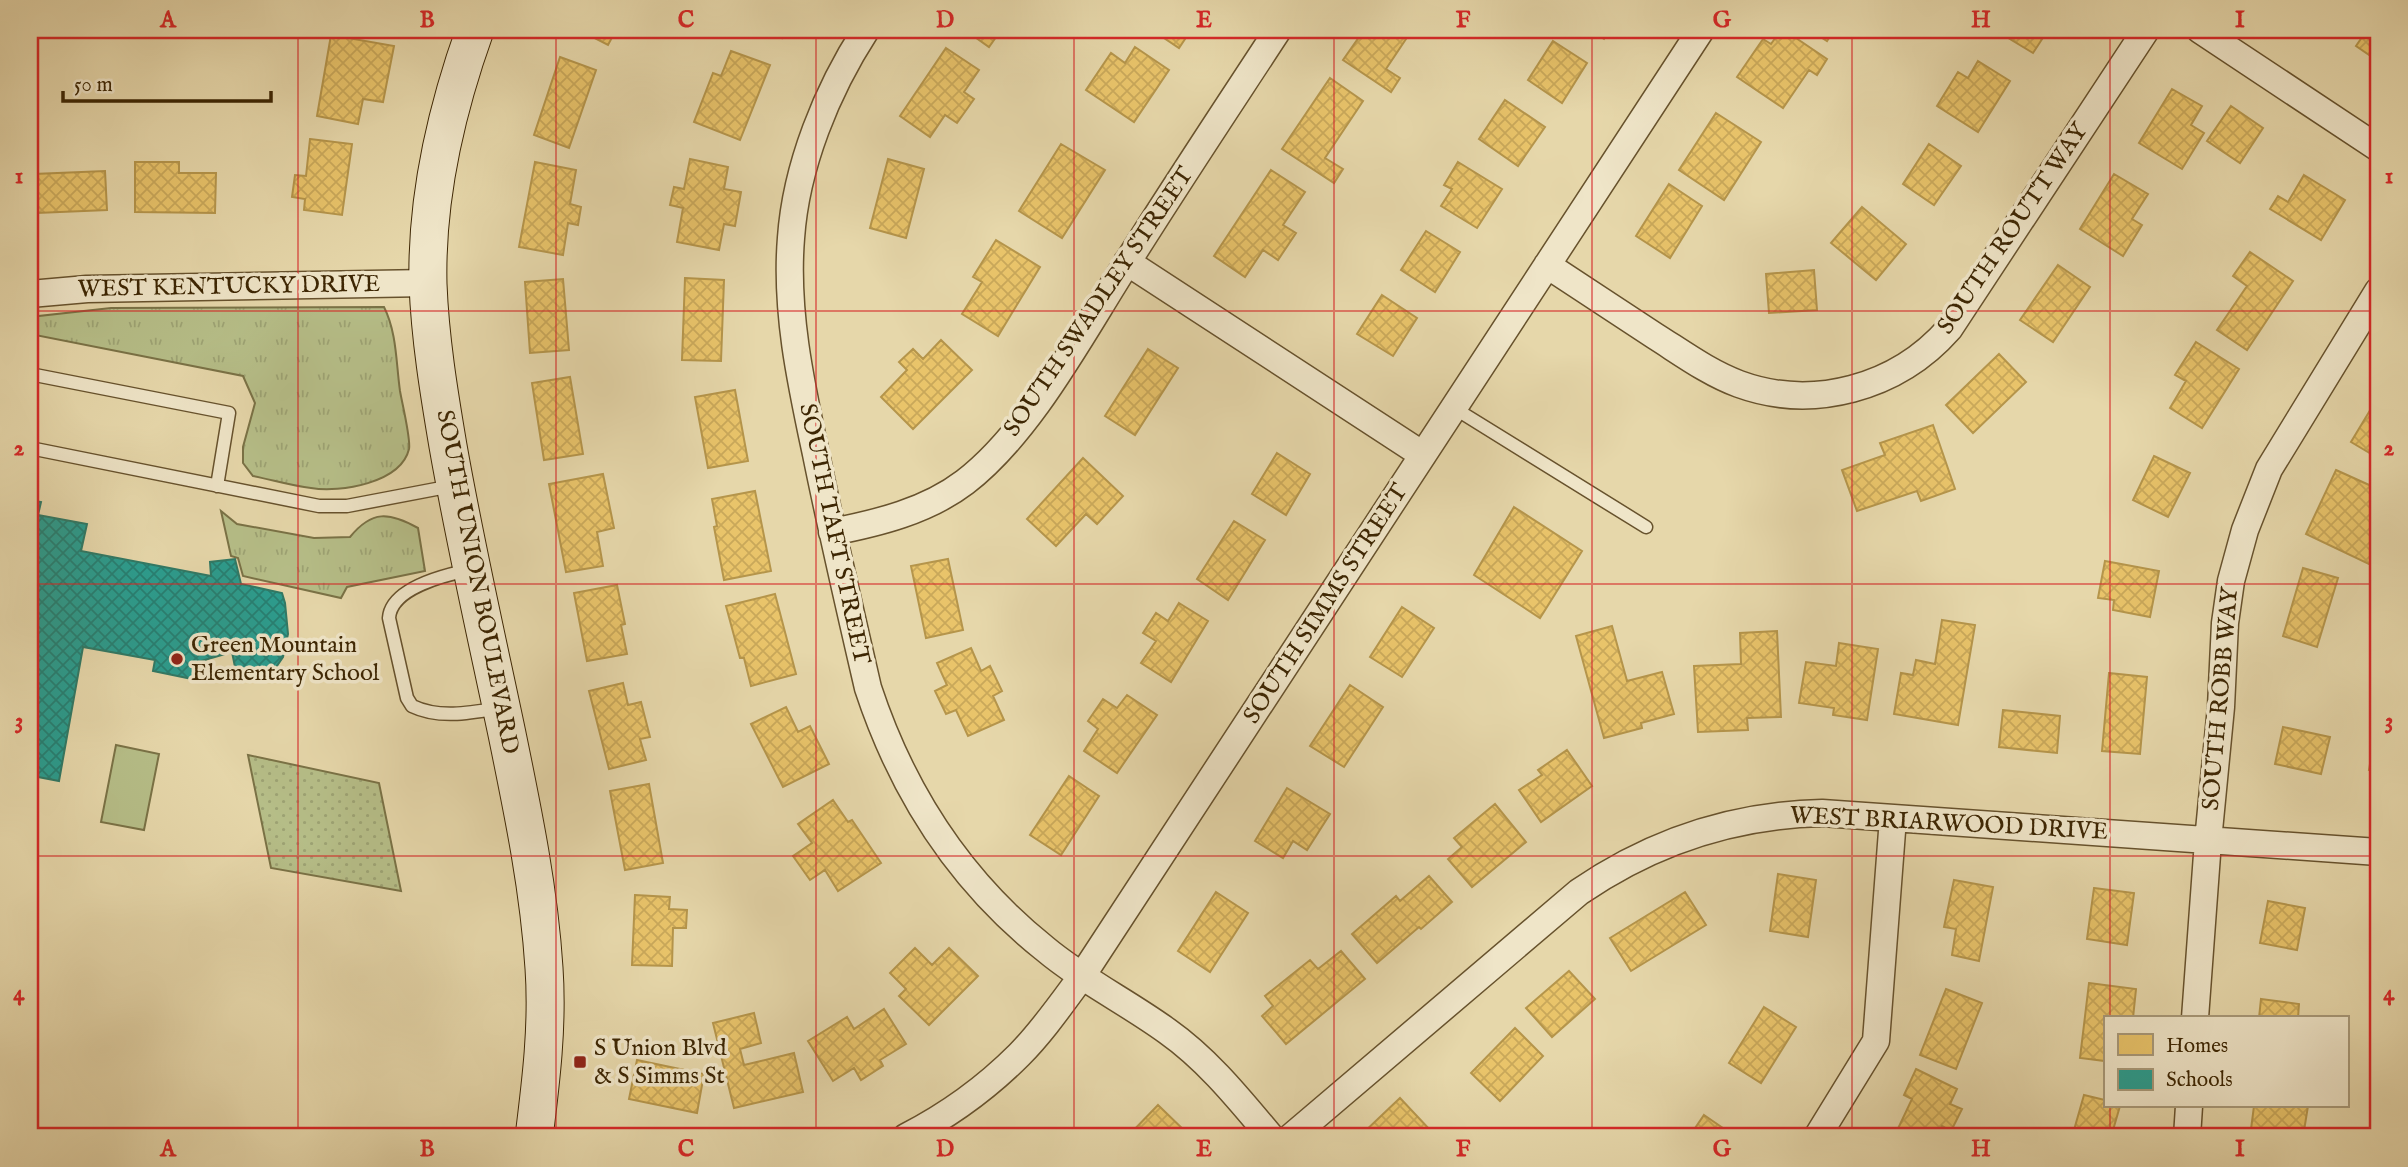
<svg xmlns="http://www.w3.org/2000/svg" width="2408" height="1167" viewBox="0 0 2408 1167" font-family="'IM FELL English',serif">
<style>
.grass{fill:url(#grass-tufts);stroke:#7a7246;stroke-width:2}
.park{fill:url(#park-dots);stroke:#7a7246;stroke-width:2}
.pitch{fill:#b6be88;stroke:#7a7246;stroke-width:2}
.homes{fill:url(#homes-cross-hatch);stroke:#b5954b;stroke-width:2}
.schools{fill:url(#schools-cross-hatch);stroke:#307965;stroke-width:2}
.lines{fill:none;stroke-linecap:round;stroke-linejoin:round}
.service-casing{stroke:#67522d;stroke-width:15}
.minor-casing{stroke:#67522d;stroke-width:29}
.secondary-casing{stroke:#3d2603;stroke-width:39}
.service{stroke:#efe5c8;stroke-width:12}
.minor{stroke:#efe5c8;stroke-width:26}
.secondary{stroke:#efe5c8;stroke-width:37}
.grid{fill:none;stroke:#d62828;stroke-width:2;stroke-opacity:0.55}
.poi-dot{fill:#8f2418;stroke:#efe5c8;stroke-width:2.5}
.labels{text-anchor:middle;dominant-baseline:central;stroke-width:7;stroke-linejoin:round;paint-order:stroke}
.street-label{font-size:24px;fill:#3d2603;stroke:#efe5c8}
.poi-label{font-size:24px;fill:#3d2603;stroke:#efe5c8;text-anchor:start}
.neatline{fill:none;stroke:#d62828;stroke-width:2.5}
.grid-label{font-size:23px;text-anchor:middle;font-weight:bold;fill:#d62828}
</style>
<defs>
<pattern id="grass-tufts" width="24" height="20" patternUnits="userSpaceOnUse" patternTransform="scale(1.75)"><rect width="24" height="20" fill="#b6be88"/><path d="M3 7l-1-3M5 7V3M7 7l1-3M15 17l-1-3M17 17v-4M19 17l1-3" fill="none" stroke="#9da374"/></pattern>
<pattern id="park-dots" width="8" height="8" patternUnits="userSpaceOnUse" patternTransform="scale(1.75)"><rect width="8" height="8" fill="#b6be88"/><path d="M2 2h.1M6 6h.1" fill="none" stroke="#9da374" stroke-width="1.8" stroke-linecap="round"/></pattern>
<pattern id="homes-cross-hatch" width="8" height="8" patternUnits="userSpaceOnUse" patternTransform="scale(1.75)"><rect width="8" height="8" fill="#e9c46a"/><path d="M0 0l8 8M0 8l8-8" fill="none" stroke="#c9a85a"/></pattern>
<pattern id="schools-cross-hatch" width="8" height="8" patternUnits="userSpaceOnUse" patternTransform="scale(1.75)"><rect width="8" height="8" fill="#2a9d8f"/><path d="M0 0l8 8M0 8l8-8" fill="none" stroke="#258073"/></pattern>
</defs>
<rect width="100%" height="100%" fill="#e6d7aa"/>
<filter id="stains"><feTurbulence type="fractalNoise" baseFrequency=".00286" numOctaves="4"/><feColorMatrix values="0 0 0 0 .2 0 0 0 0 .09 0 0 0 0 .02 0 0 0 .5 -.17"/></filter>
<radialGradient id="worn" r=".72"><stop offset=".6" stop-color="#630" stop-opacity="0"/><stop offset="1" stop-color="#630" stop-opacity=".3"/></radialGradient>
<path class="grass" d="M384,307C397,333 396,363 400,391C402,403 411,439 409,449C401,483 340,493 311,488C292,486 273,480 253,476L243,463V447L255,403L243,376L30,334V317L111,308Z
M221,511L237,524L314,538L350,537C372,510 389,512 418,528L425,571L347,587L341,598L243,576L238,558L231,556Z"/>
<path class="park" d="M248,755L379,783L401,891L271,868Z"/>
<path class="pitch" d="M116,745L159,754L144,830L101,822Z"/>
<path class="homes" d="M579,30H616L608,45Z
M770,30H787L782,38Z
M965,30H1001L989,47Z
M1152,30H1191L1179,48Z
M1364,30H1412L1386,69L1400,78L1391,92L1343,60Z
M1590,30H1610L1604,39Z
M1781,30H1784L1827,59L1817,75L1809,70L1783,108L1737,77L1763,39L1771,44Z
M1810,30H1834L1827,41Z
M1995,30H2048L2033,53Z
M2367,30H2378V61L2356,46Z
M331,35L394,46L383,102L363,99L358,124L317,116Z
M1553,41L1587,63L1562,103L1528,80Z
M1135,47L1169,70L1134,122L1086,90L1111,53L1125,63Z
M946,48L979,70L964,92L974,99L957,123L945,115L930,137L900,116Z
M731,51L770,65L740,140L694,122L713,73L721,76Z
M560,57L596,70L569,148L534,135Z
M1978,61L2010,81L1978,132L1937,106L1958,72L1968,78Z
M1330,78L1363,101L1325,158L1343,169L1334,183L1282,149Z
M2172,89L2202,106L2191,125L2204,133L2182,169L2139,143Z
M1505,100L1545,127L1518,166L1479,139Z
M2231,106L2263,128L2240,163L2207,141Z
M1716,113L1761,142L1724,200L1679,170Z
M310,139L352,144L342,215L304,210L305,199L292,197L295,175L306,176Z
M1061,144L1105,170L1062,238L1019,211Z
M1929,144L1961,166L1934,205L1903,184Z
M690,159L728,167L724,189L741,192L735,226L724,224L719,250L677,242L683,208L670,205L674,187L684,189Z
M888,159L924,169L906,238L870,228Z
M135,162H179V173H216L215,213L135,212Z
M535,162L576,170L570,204L581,207L578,225L568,223L563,255L519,247Z
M1458,162L1502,189L1477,228L1441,206L1452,189L1444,185Z
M1271,170L1305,192L1283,225L1296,233L1278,260L1263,250L1245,277L1214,256Z
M105,171L107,210L37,213L34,174Z
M2114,174L2148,194L2132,219L2142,225L2123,256L2080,229Z
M2304,175L2345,200L2321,240L2270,209L2278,196L2288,202Z
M1669,184L1702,206L1670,258L1636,236Z
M1862,207L1906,244L1876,280L1831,243Z
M1426,231L1460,252L1435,292L1401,270Z
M996,240L1040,267L998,336L962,314L982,282L973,277Z
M2250,252L2293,281L2247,350L2217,330L2247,286L2233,276Z
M2058,265L2090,287L2053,342L2020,320Z
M1814,270L1817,310L1769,313L1766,274Z
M685,278L724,280L721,361L682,360Z
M563,279L569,350L530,353L525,282Z
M1382,295L1417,318L1393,356L1357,334Z
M941,340L972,370L913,429L881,397L907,370L899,362L913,349L923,359Z
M2196,342L2239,369L2202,428L2170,408L2186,381L2175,375Z
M1148,349L1178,368L1135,435L1105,416Z
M1999,354L2026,382L1973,433L1946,405Z
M570,377L583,454L544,460L532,383Z
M735,390L748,461L708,468L695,397Z
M2378,397V458L2351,442Z
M1933,425L1955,489L1921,501L1917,491L1857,511L1842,470L1885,455L1880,443Z
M1277,453L1310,474L1286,515L1252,494Z
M2154,456L2190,473L2168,517L2133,500Z
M1083,458L1123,496L1097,524L1086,514L1056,546L1027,519Z
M2336,470L2378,489V555L2373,566L2306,534Z
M603,474L614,528L597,532L603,566L566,572L549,484Z
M755,491L771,571L724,580L714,527L717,526L712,499Z
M1514,507L1582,551L1540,618L1474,575Z
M1234,521L1265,540L1228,600L1197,579Z
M948,559L963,630L926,638L911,566Z
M2105,561L2159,571L2150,617L2113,610L2114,600L2098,598Z
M2303,568L2338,578L2317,647L2283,636Z
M617,585L625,624L621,625L627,654L587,661L574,593Z
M775,594L796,674L751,686L744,658H740L726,606Z
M1179,603L1208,621L1171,682L1141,663L1156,641L1143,633L1156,613L1168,621Z
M1402,607L1434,628L1402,677L1370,657Z
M1942,620L1975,625L1958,725L1894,714L1901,673L1913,675L1916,660L1935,664Z
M1612,626L1627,681L1662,672L1674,714L1641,723L1642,728L1604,738L1576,636Z
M1777,631L1781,717L1747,718L1748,730L1698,732L1694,666L1741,664L1740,633Z
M1839,643L1878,649L1867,720L1833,715L1834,708L1799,703L1806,662L1836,666Z
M971,648L981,671L990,666L1002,691L993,696L1004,720L968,736L956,710L946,714L935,691L947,685L937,663Z
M2109,673L2147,677L2140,754L2102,751Z
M623,683L628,705L641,702L650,737L640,739L646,760L609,769L589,691Z
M1350,685L1383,707L1344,767L1310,746Z
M1127,695L1157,715L1117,773L1084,751L1098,729L1088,721L1103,699L1117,708Z
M786,707L798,732L810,726L829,764L783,787L751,724Z
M2003,710L2060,716L2057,753L1999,747Z
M2283,727L2330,737L2321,774L2275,764Z
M2375,734L2378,735V772L2369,770Z
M1567,750L1592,786L1541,822L1519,790L1542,775L1538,770Z
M1069,776L1099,796L1061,855L1030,835Z
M649,784L663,863L625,870L610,791Z
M1287,788L1330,814L1307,850L1293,841L1283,858L1255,841Z
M833,800L848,822L852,820L881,863L838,891L825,870L810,880L793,856L812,843L798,824Z
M1495,804L1526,842L1472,887L1448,859L1462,847L1454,838Z
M1778,874L1816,880L1808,937L1770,931Z
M1429,876L1452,902L1421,929L1419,927L1377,963L1352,934L1396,896L1400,901Z
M1954,880L1993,887L1979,961L1952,955L1956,929L1944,927Z
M2094,888L2134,893L2127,945L2087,939Z
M1216,892L1248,913L1210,972L1178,951Z
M1685,892L1706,925L1631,971L1610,938Z
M635,895L670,897L669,909L687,910L686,928H673L672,966L632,965Z
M2268,901L2305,908L2297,950L2260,943Z
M915,948L932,965L949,948L978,976L929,1025L899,996L906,989L890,973Z
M1341,951L1365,979L1286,1044L1262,1016L1273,1006L1265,996L1310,960L1318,969Z
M1569,971L1595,999L1552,1037L1526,1008Z
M2089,983L2136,989L2133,1018H2105V1061L2080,1058Z
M1946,989L1982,1003L1956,1069L1920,1055Z
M2261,999L2299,1004L2298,1018H2259Z
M1764,1007L1796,1027L1761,1083L1729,1063Z
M884,1009L906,1044L880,1060L883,1066L861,1080L854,1068L833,1081L808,1041L847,1017L854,1029Z
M754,1013L761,1043L740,1049L744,1065L794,1053L803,1092L734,1108L713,1023Z
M1515,1028L1543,1056L1500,1101L1471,1073Z
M637,1060L704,1074L697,1113L629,1099Z
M1916,1069L1957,1089L1950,1104L1962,1109L1951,1131L1942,1126L1937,1137H1894L1912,1099L1904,1095Z
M2084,1095L2105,1100V1106H2120L2111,1137H2072Z
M1400,1098L1431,1131L1425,1137H1363L1361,1135Z
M1158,1105L1188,1134L1185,1137H1127Z
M2254,1106H2308L2303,1137H2250Z
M1704,1115L1736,1137H1689Z"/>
<path class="schools" d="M30,500L41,502L38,515L87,524L81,551L211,576L210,562L235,559L241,584L282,593L285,603L288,634L283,657L268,679L236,672L232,652L201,661L197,680L153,671L155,660L83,647L59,781L38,777L30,820Z"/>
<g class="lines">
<g class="service-casing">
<path id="service" d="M30,374L229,413L217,486
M1454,408L1646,527
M30,448L319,506H347L452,486
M469,570C445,575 391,588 389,618L407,698L412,706C439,719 470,713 499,708"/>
</g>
<g class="minor-casing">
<path id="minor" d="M866,30C827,90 796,166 791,238C785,311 801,384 816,454C832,533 850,610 868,688C902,791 959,880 1044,948C1082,980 1127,1002 1167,1031C1208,1060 1239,1099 1271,1137
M2200,30L2378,148
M1127,262L1423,455
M1547,265C1583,289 1619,312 1655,336C1682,353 1709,373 1739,384C1813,411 1897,388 1949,329L2146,30
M30,294L87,289L428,283
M832,532C878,523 927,511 965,482C1030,432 1081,335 1125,266C1175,186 1227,108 1278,30
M2195,1018L2208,841L2221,707L2225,623L2231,581L2245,530L2269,469L2378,291
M906,1137C947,1116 986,1088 1019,1055C1042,1032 1062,1003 1082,976L1701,30
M1291,1137L1579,892C1652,842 1733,815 1822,813L2378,852
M1817,1137L1876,1041L1893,818
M2187,1137L2189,1106"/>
</g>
<g class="secondary-casing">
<path id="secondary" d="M475,30C446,111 426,198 428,284C430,338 439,393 448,446C465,543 487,639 507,734C523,812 539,889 544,968C548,1025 541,1081 534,1137"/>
</g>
<use href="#service" class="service"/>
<use href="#minor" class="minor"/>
<use href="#secondary" class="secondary"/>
</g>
<path class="grid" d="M298,30V1137M556,30V1137M816,30V1137M1074,30V1137M1334,30V1137M1592,30V1137M1852,30V1137M2110,30V1018M30,311H2378M30,584H2378M30,856H2378M2110,1106V1137"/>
<g class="poi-dot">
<circle cx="177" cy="659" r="7"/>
<rect x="573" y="1055" width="14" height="14" rx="3.5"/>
</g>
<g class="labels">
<g class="street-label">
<text transform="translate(2013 229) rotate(-56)">SOUTH ROUTT WAY</text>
<text transform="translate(229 287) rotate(-1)">WEST KENTUCKY DRIVE</text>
<text transform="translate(1099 302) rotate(-56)">SOUTH SWADLEY STREET</text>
<text transform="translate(834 534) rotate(78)">SOUTH TAFT STREET</text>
<text transform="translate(477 582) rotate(79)">SOUTH UNION BOULEVARD</text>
<text transform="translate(1326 604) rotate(-57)">SOUTH SIMMS STREET</text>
<text transform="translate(2221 699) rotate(-85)">SOUTH ROBB WAY</text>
<text transform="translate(1949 824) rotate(3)">WEST BRIARWOOD DRIVE</text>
</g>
<g class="poi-label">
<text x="191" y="645">Green Mountain<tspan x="191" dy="28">Elementary School</tspan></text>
<text x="594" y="1048">S Union Blvd<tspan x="594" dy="28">&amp; S Simms St</tspan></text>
</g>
</g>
<rect width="2408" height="1167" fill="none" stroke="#e6d7aa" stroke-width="77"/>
<rect x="2104" y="1016" width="245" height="91" fill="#efe5c8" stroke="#a89979" stroke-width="2"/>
<rect x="2118" y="1034" width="35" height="21" fill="#e9c46a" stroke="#a89979" stroke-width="2"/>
<text x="2166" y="1052" font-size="21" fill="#3d2603">Homes</text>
<rect x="2118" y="1069" width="35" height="21" fill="#2a9d8f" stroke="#a89979" stroke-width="2"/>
<text x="2166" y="1086" font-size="21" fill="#3d2603">Schools</text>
<path d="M63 91v10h208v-10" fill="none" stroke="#3d2603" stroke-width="3.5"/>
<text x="74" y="91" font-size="21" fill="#3d2603" stroke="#efe5c8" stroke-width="5" paint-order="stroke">50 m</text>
<rect x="38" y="38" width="2332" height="1090" class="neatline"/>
<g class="grid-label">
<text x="168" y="27">A</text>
<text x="427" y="27">B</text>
<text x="686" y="27">C</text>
<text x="945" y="27">D</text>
<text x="1204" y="27">E</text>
<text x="1463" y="27">F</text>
<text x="1722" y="27">G</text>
<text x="1981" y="27">H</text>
<text x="2240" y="27">I</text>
<text x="19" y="183">1</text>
<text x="2389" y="183">1</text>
<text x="19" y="455">2</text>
<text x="2389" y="455">2</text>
<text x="19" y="728">3</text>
<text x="2389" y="728">3</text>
<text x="19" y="1000">4</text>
<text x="2389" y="1000">4</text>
<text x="168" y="1156">A</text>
<text x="427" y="1156">B</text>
<text x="686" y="1156">C</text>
<text x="945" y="1156">D</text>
<text x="1204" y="1156">E</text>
<text x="1463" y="1156">F</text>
<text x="1722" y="1156">G</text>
<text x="1981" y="1156">H</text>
<text x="2240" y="1156">I</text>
</g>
<rect width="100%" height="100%" filter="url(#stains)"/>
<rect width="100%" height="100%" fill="url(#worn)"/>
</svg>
